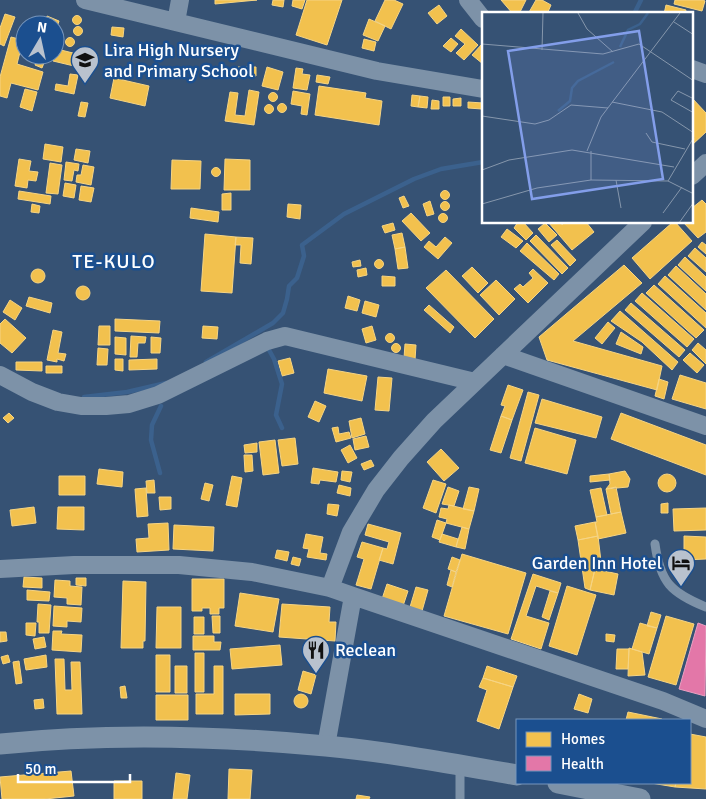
<svg xmlns="http://www.w3.org/2000/svg" width="706" height="799" viewBox="0 0 706 799" font-family="Signika,sans-serif">
<style>
.homes{fill:#f2c14e;stroke:#f6d483}
.health{fill:#e377a8;stroke:#eba0c2}
.lines{fill:none;stroke-linecap:round;stroke-linejoin:round}
.stream{stroke:#3b618d;stroke-width:4.5}
.service{stroke:#7d92a8;stroke-width:9}
.minor{stroke:#7d92a8;stroke-width:18}
.tertiary{stroke:#7d92a8;stroke-width:21}
.labels{text-anchor:middle;dominant-baseline:central;stroke-width:5;stroke-linejoin:round;paint-order:stroke}
.poi-label{font-size:18px;fill:#fff;stroke:#1b4f8f;text-anchor:start}
.quarter-label{font-size:20px;letter-spacing:1px;fill:#fff;stroke:#1b4f8f}
.inset-river{fill:none;stroke:#3b618d;stroke-width:2.5}
.inset-road{fill:none;stroke:#8697ac;stroke-width:1}
.view{fill:#839eea;fill-opacity:0.15;stroke:#839eea;stroke-width:2.5}
.inset-edge{fill:none;stroke:#fff;stroke-width:2.5}
</style>
<rect width="100%" height="100%" fill="#365274"/>
<path class="homes" d="M215,0H257L215,4Z
M273,0H284L283,7L272,5Z
M293,0H305L302,9L292,6Z
M307,0H342L327,45L296,35Z
M385,0H394L403,4L391,29L375,21Z
M501,0H526L519,14H513Z
M536,0H542L551,5L547,14H528Z
M675,0H703L705,1L702,11L674,4Z
M439,5L447,16L437,24L428,13Z
M666,5L686,10L685,14H664Z
M5,14L15,17L4,46L0,44V28Z
M72.5 20a4.5 4.5 0 1 1 9 0a4.5 4.5 0 1 1-9 0Z
M47,16L59,21L57,27L59,28L56,38L55,25H44Z
M369,19L385,26L378,41L363,35Z
M73.5 31a4.5 4.5 0 1 1 9 0a4.5 4.5 0 1 1-9 0Z
M112,27L124,28L123,37L111,35Z
M461,29L478,45L464,60L456,53L465,44L455,36Z
M11,37L23,40L17,64L43,72L38,90L11,83L7,98L0,96V77Z
M65.5 42a4.5 4.5 0 1 1 9 0a4.5 4.5 0 1 1-9 0Z
M451,38L458,44L451,52L443,46Z
M364,39L376,42L374,51L362,48Z
M482,44L483,46V64L472,55Z
M57,49L77,54L74,66L53,61Z
M38,55H47L42,68L35,65Z
M238,67H256V76L238,77Z
M267,67L283,72L278,90L262,86Z
M296,68L303,69L302,74L310,75L307,90L293,88Z
M70,74L78,75L74,94L55,90L56,84L68,86Z
M317,75L330,77L328,84L316,82Z
M114,78L149,86L145,106L110,98Z
M319,86L366,93L365,98L382,101L379,125L315,115Z
M25,89L37,92L32,111L20,107Z
M249,90L259,92L254,125L225,121L230,92L238,93L235,115L245,116Z
M293,91L310,94L307,115L301,114L302,106L291,104Z
M268.5 97a4.5 4.5 0 1 1 9 0a4.5 4.5 0 1 1-9 0Z
M412,95L420,96L418,107L411,106Z
M420,96L428,97L427,108L418,107Z
M443,97H450V106H443Z
M461,98V106H453V99Z
M692,98L706,113V132L692,145Z
M432,100L439,101V109H431Z
M81,102L88,103L85,117L78,116Z
M468,102L483,103L482,109L468,108Z
M277.5 108a4.5 4.5 0 1 1 9 0a4.5 4.5 0 1 1-9 0Z
M264.5 109a4.5 4.5 0 1 1 9 0a4.5 4.5 0 1 1-9 0Z
M45,144L63,147L61,162L43,159Z
M76,149L90,151L88,163L74,160Z
M19,159L31,161L29,171L38,172L36,181L28,180L27,188L15,186Z
M225,159L250,160V190H224Z
M172,160L201,161L200,189H171Z
M66,162L79,164L78,171L74,170L72,181L64,180Z
M50,163L62,165L58,194L46,193Z
M83,165L94,167L91,185L76,182L77,175H81Z
M211.5 172a4.5 4.5 0 1 1 9 0a4.5 4.5 0 1 1-9 0Z
M65,183L76,185L74,198L63,196Z
M81,186L94,188L91,202L79,200Z
M440.5 195a4.5 4.5 0 1 1 9 0a4.5 4.5 0 1 1-9 0Z
M19,191L51,196L50,204L18,199Z
M231,193V210H222V194Z
M404,196L409,206L403,208L399,198Z
M702,200L706,204V232L698,238L683,222H692V208Z
M430,201L434,214L427,216L423,204Z
M440.5 206a4.5 4.5 0 1 1 9 0a4.5 4.5 0 1 1-9 0Z
M32,204L40,206L39,213L31,212Z
M288,204L301,205L300,219L287,217Z
M191,208L219,212L218,222L190,218Z
M411,213L430,233L421,241L402,221Z
M438.5 218a4.5 4.5 0 1 1 9 0a4.5 4.5 0 1 1-9 0Z
M518,222H523L533,233L526,240L514,228Z
M548,222H560L562,225L565,222H586L594,232L572,250Z
M673,222H675L692,241L650,279L632,258Z
M393,223L395,230L385,233L382,226Z
M545,223L557,235L549,242L538,229Z
M507,229L523,241L516,248L501,237Z
M402,233L405,247L395,249L392,235Z
M205,234L236,237L232,293L201,291Z
M536,235L568,268L562,274L530,241Z
M236,237L253,238L251,264L240,263L241,245H235Z
M445,237L452,243L438,259L424,247L429,241L436,247Z
M557,240L576,260L570,266L551,245Z
M702,242L706,245V254L698,247Z
M527,243L559,274L554,280L520,251Z
M405,247L408,268L398,269L395,249Z
M695,248L706,258V272L688,256Z
M685,257L706,277V291L678,265Z
M374.5 264a4.5 4.5 0 1 1 9 0a4.5 4.5 0 1 1-9 0Z
M360,260L361,266L353,267L352,262Z
M624,265L642,283L573,341L662,366L657,390L547,360L539,337Z
M676,266L706,294V310L668,275Z
M472,267L488,283L478,293L462,276Z
M366,268L367,275L358,277L357,270Z
M533,269L548,283L528,303L514,289L520,284L523,287L533,278L529,273Z
M31 276a7 7 0 1 1 14 0a7 7 0 1 1-14 0Z
M446,270L494,319L475,338L426,288Z
M382,276L395,277V286H382Z
M665,276L706,313V328L658,284Z
M496,280L515,299L499,315L480,295Z
M654,285L704,330L696,338L646,293Z
M76 293a7 7 0 1 1 14 0a7 7 0 1 1-14 0Z
M642,293L694,339L687,347L635,301Z
M348,296L360,300L357,311L345,308Z
M29,297L52,303L50,313L26,306Z
M10,300L22,308L15,320L3,312Z
M365,301L379,305L376,317L362,313Z
M631,303L685,350L679,357L625,310Z
M429,305L454,327L450,333L424,310Z
M620,311L678,362L672,370L642,342L611,321Z
M5,319L26,338L12,353L0,343V324Z
M115,319L160,321L159,333L115,331Z
M608,322L615,328L602,344L595,338Z
M99,326H110V345H98Z
M203,326L218,327L217,339L202,338Z
M372,326L376,340L366,343L362,329Z
M53,330L62,332L58,353L66,354L64,361L57,359V362L47,360Z
M621,332L643,347L641,354L616,344Z
M385.5 338a4.5 4.5 0 1 1 9 0a4.5 4.5 0 1 1-9 0Z
M131,336L146,337L145,343H138L137,357H130Z
M115,337L126,338V355L115,354Z
M151,337L161,338L160,353H151Z
M698,343L706,350V364L692,350Z
M391.5 348a4.5 4.5 0 1 1 9 0a4.5 4.5 0 1 1-9 0Z
M405,344L416,345L415,360L404,358Z
M98,348L108,349L107,365H97Z
M690,353L704,365L697,373L683,360Z
M290,358L294,373L282,376L278,361Z
M115,359H123V371L115,370Z
M157,359V369L129,370V360Z
M16,362H42V371L16,370Z
M46,366H62V373H46Z
M328,369L367,376L362,401L324,393Z
M680,375L706,383V409L672,399Z
M378,377L392,378L389,411L375,410Z
M659,379L668,382L664,399L655,396Z
M508,385L523,390L512,420L501,416L505,406L501,405Z
M528,392L539,395L521,461L510,458Z
M542,399L602,417L596,438L535,423Z
M315,401L326,406L319,422L308,417Z
M9,413L14,418L8,423L3,418Z
M621,413L706,445V475L611,439Z
M501,416L512,420L501,453L490,450Z
M361,418L365,434L352,438L349,421Z
M338,427L339,434L349,432L351,438L336,442L332,428Z
M535,428L576,440L567,474L525,463Z
M366,436L369,447L355,450L353,439Z
M295,438L298,464L282,466L278,440Z
M275,440L279,473L263,475L259,442Z
M257,443V452L245,453L244,445Z
M350,445L357,458L348,463L341,450Z
M441,449L459,468L444,481L427,462Z
M244,455H252L253,471L245,472Z
M371,460L374,466L364,470L361,464Z
M313,468L338,472L336,482L320,480L319,484L311,483Z
M99,469L123,472L122,487L97,484Z
M342,471L352,472L350,482L341,480Z
M625,471L630,479L628,487L606,489L610,484L609,474Z
M658 483a9 9 0 1 1 18 0a9 9 0 1 1-18 0Z
M609,474L610,480L590,482V476Z
M59,476H85V495H59Z
M232,476L242,478L237,507L226,505Z
M154,480L155,493H147L146,481Z
M433,480L446,484L436,513L423,508Z
M205,483L213,485L209,501L201,499Z
M339,485L351,488L350,496L337,493Z
M448,487L459,491L454,506L442,504Z
M469,487L479,489L474,511L463,509Z
M616,487L621,512L611,514L606,489Z
M146,488L148,516L137,517L135,489Z
M601,488L607,515L596,517L590,490Z
M159,497H171V509L160,510Z
M668,503V513H661V504Z
M328,504L339,505L337,516L327,514Z
M449,505L474,511L469,529L446,523L447,519L439,517L441,508L448,509Z
M34,507L36,523L12,526L10,510Z
M58,507H84V530L57,529Z
M706,508V530L674,531L673,509Z
M621,512L626,533L598,539L595,522H597L596,517Z
M437,520L446,523L440,540L432,537Z
M595,522L598,536L578,540L575,526Z
M168,523L169,550L137,552L136,539L149,538L148,524Z
M368,524L401,533L393,564L379,560L383,548L387,549L389,542L365,535Z
M174,525L214,527L213,551L173,549Z
M462,527L469,529L465,549L456,547Z
M306,534L323,537L320,553L327,554L326,560L307,557L309,549L303,548Z
M442,534L458,539L456,547L439,542Z
M598,536L602,570L595,569L590,590L585,588L578,540Z
M684,536L706,537V559L684,560Z
M362,542L383,548L371,589L356,585L364,559L357,557Z
M277,550L289,552L287,561L275,558Z
M462,554L526,573L508,634L444,616Z
M293,557L301,559L299,566L291,564Z
M452,557L460,560L456,572L448,569Z
M595,569L618,574L614,595L590,590Z
M451,570L456,572L452,587L447,585Z
M533,574L561,583L558,593L536,586L526,616L549,623L541,649L511,639Z
M24,577L42,578V588L23,587Z
M76,578H86V586L76,585Z
M192,579H224V608H219V614H210V608H202V611H192Z
M55,580L70,581V586L82,587L81,605L67,604V598L54,597Z
M123,581L146,582L145,641H143V648H121Z
M387,584L408,591L403,606L382,599Z
M567,586L596,595L577,655L549,646Z
M416,587L428,590L422,611L410,607Z
M27,590L50,592L49,601L27,600Z
M550,591L558,593L549,620L542,617Z
M240,593L279,599L273,632L235,626Z
M38,604L51,605L49,633H39V622H37Z
M282,604L330,607L329,622H336L335,641L279,637Z
M54,606L82,608L81,622L67,621V627L53,626Z
M157,607H181V648H156Z
M651,612L661,615L657,628L647,626Z
M212,616H220V633H213Z
M666,616L694,624L676,685L648,677Z
M194,617H204V634H194Z
M26,623H36L35,636L26,635Z
M640,623L657,628L649,654L632,649Z
M53,631H62L61,634L82,635L81,652L52,650Z
M0,632H6L7,641L0,642Z
M606,634L615,635L614,642L606,641Z
M193,636H214V642H221L220,650H193Z
M44,637L46,647L35,649L33,639Z
M280,645L282,665L232,669L230,649Z
M629,648L642,652L645,675L628,676Z
M617,649H629L628,669H616Z
M195,653H204V692H195Z
M8,655L10,662L3,664L1,657Z
M46,655L47,667L26,670L24,659Z
M156,655H170V692H156Z
M55,659H64L65,690H72L71,662H80L82,714H57Z
M19,661L22,683L16,684L13,662Z
M175,666H187V693H175Z
M214,666H223V714H196V694H214Z
M487,666L517,676L513,687L483,678Z
M303,671L316,675L311,694L298,690Z
M483,678L513,687L499,729L477,721L487,690L479,687Z
M125,686L127,698H121L120,687Z
M294 701a7 7 0 1 1 14 0a7 7 0 1 1-14 0Z
M235,694H270V714L235,715Z
M579,694L592,699L588,713L574,709Z
M156,695H188V720H156Z
M43,699L44,708L35,709L34,700Z
M628,712L662,719L661,720H626Z
M690,734L706,737V789L675,787L676,783H690Z
M229,769L252,770L250,799H228Z
M71,771L74,796L45,799H2L0,777Z
M176,773L190,775L187,799H173Z
M114,781H142V799H114Z
M651,783H676L675,787Z
M357,795L370,797L369,799H356Z"/>
<path class="health" d="M698,623L706,626L705,696L679,689Z"/>
<g class="lines">
<path class="stream" d="M634,14L641,0
M269,350L274,359L282,384L276,415L282,428
M206,362L273,323L283,313L287,299L289,286L297,278L304,256L302,245L344,214L414,179L441,169L483,162
M84,397L127,392L166,383
M160,473L151,440L152,425L161,406"/>
<path class="service" d="M655,544C660,582 671,593 706,607
M460,765V799"/>
<path class="minor" d="M85,0L377,71L483,89
M468,0L483,19
M176,22L180,0
M692,69L706,74
M692,176L706,163
M503,355L706,426
M0,375L32,392L58,402L81,406H106L129,404L158,395L267,341L285,336L475,382
M0,569L74,565H179L252,572L330,588L353,596L663,701L706,719
M330,588L351,532L376,490L401,458L434,421L643,222
M326,746L353,596"/>
<path class="tertiary" d="M0,744C106,733 220,736 326,746C390,752 454,764 517,775
M558,783L640,799"/>
</g>
<defs>
<g id="school-pin" transform="scale(1.4375)"><path d="M0 17L-7.5 6A9.5 9.5 0 1 1 7.5 6Z" fill="#b9c2ce" stroke="#1b4f8f"/><path d="M0-5L7-2L0 1L-7-2ZM-4 1L0 2.5L4 1V4Q0 6-4 4Z" fill="#111"/></g>
<g id="hotel-pin" transform="scale(1.4375)"><path d="M0 17L-7.5 6A9.5 9.5 0 1 1 7.5 6Z" fill="#b9c2ce" stroke="#1b4f8f"/><path d="M-6-4.5h1.5V1H6V5H4.5V3h-9V5H-6ZM-4 0a1.8 1.8 0 1 1 3.6 0ZM.5 0V-2.5h3Q6-2.5 6 0Z" fill="#111"/></g>
<g id="restaurant-pin" transform="scale(1.4375)"><path d="M0 17L-7.5 6A9.5 9.5 0 1 1 7.5 6Z" fill="#b9c2ce" stroke="#1b4f8f"/><path d="M-5-6h1v4h1v-4h1v4h1v-4h1v5L-1.5 .5V6h-2V.5L-5-1ZM5-6V6H3V1.5H1.5Q1.5-4 5-6Z" fill="#111"/></g>
</defs>
<g fill-rule="evenodd">
<use href="#school-pin" x="85" y="60"/>
<use href="#hotel-pin" x="681" y="563"/>
<use href="#restaurant-pin" x="316" y="650"/>
</g>
<g class="labels">
<g class="poi-label">
<text x="104" y="50">Lira High Nursery<tspan x="104" dy="21">and Primary School</tspan></text>
<text x="662" y="563" text-anchor="end">Garden Inn Hotel</text>
<text x="335" y="650">Reclean</text>
</g>
<g class="quarter-label">
<text x="114" y="261">TE-KULO</text>
</g>
</g>
<g transform="translate(482 12)">
<rect width="211" height="211" fill="#365274"/>
<path class="inset-river" d="M138,35L146,18L158,12L166,1M76,99L88,89L90,76L96,69L132,50"/>
<path class="inset-road" d="M96,1L105,17L131,40M192,10L212,23M0,32L121,42L157,32L212,69M60,38L61,1M212,87L196,79L189,88L212,101M130,90L180,100L212,121M0,104L53,112L67,108L89,93L126,96M164,121L170,130L203,137M105,139L119,105L198,1M0,158L27,148L90,138L192,155M109,168V139M134,168L139,196M186,169L212,125M0,192L55,176L109,168L186,169L212,182M181,201L200,175M197,211L212,190"/>
<path class="view" d="M157,19L181,167L50,187L26,39Z"/>
<rect width="211" height="211" class="inset-edge"/>
</g>
<rect x="516" y="719" width="175" height="65" fill="#1b4f8f" stroke="#7695bc"/>
<rect x="526" y="732" width="25" height="15" fill="#f2c14e" stroke="#7695bc"/>
<text x="561" y="744" font-size="15" fill="#ffffff">Homes</text>
<rect x="526" y="756" width="25" height="15" fill="#e377a8" stroke="#7695bc"/>
<text x="561" y="769" font-size="15" fill="#ffffff">Health</text>
<g transform="translate(40 40) rotate(9)"><circle r="24" fill="#1b4f8f" stroke="#7695bc"/>
<path d="M0-4L9 19L0 12L-9 19Z" fill="#b9c2ce"/>
<text y="-8" font-size="14" font-weight="bold" text-anchor="middle" fill="#ffffff">N</text>
</g>
<path d="M18 774v8h112v-8" fill="none" stroke="#ffffff" stroke-width="2.5"/>
<text x="25" y="774" font-size="15" fill="#ffffff" stroke="#1b4f8f" stroke-width="4" paint-order="stroke">50 m</text>
</svg>
